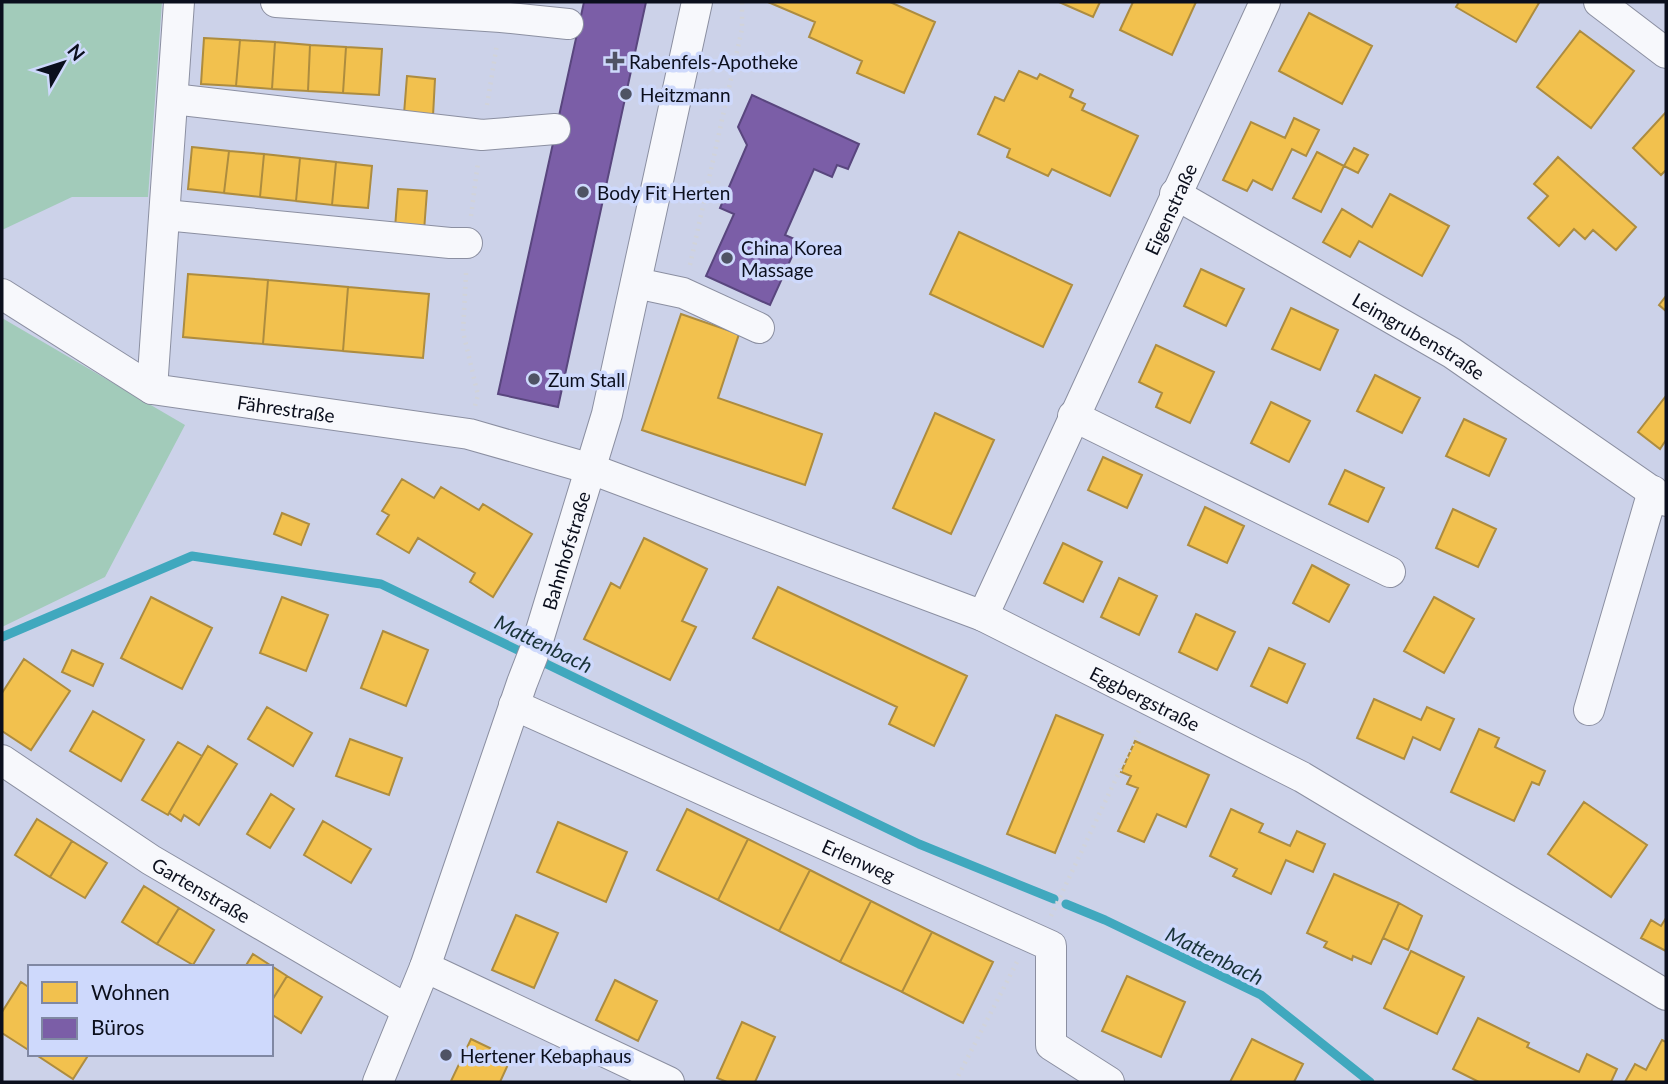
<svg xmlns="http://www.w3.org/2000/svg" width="1668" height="1084" viewBox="0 0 1668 1084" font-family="Lato,sans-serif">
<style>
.green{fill:#a2cbba}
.homes{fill:#f2c14e;stroke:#ad8c3f;stroke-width:2}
.offices{fill:#7b5ea7;stroke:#59467e;stroke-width:2}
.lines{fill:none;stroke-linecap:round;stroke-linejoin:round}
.stream{stroke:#40a8be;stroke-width:9}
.minor-casing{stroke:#8b8fa1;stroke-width:32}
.path{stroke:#d1d3da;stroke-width:4.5;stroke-dasharray:2 5;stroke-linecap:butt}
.minor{stroke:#f7f8fc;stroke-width:30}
.poi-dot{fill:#4f5364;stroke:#ced9fc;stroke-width:2.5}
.labels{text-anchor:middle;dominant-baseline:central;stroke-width:7;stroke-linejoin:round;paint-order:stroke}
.poi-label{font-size:19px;fill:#0b0f1d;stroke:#ced9fc;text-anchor:start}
.street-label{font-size:19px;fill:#0b0f1d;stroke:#ced9fc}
.water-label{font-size:21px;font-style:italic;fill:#183237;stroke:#ced9fc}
</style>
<rect width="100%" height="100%" fill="#ccd2e9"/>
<path class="green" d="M2,2H162L148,197H72L2,230Z
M2,318L185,425L105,577L2,627Z"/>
<path class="homes" d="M768,2H890L935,22L904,93L857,73L862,61L809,37L815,22Z
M1059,2H1100L1093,17Z
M1133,2H1196L1172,55L1120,30Z
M1459,2H1537L1539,3L1516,42L1456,7Z
M1309,13L1372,46L1342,104L1279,71Z
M1580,31L1634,71L1591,128L1537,87Z
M204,38L240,40L236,86L201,84Z
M240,40L275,42L272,89L236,86Z
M275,42L310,45L308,91L272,89Z
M310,45L346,47L343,93L308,91Z
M346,47L382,49L379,95L343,93Z
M1019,71L1037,79L1040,74L1073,90L1070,97L1085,104L1082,110L1138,136L1110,196L1052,169L1048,176L1007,157L1010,149L978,134L995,97L1004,101Z
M407,76L435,79L433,116L404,114Z
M1666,112V170L1661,175L1633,148Z
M1294,118L1319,130L1306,156L1292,149L1272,190L1253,180L1247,191L1223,180L1251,122L1285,138Z
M192,147L229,151L224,193L188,189Z
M1354,148L1368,155L1358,173L1344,166Z
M229,151L264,154L260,197L224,193Z
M1317,152L1344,166L1321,212L1293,198Z
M264,154L300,158L296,201L260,197Z
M1558,157L1636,227L1616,250L1593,230L1585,239L1574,229L1559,246L1528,218L1548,196L1534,184Z
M300,158L336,162L332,205L296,201Z
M336,162L372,166L368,208L332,205Z
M398,189L427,191L424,231L395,228Z
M1390,194L1449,226L1422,276L1359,241L1350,257L1323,242L1342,209L1372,227Z
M959,232L1072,285L1043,347L930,294Z
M1201,269L1244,289L1226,326L1184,306Z
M188,274L268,280L263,344L183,337Z
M268,280L348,287L343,351L263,344Z
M348,287L429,294L423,358L343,351Z
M1666,296V311L1659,305Z
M1291,308L1338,330L1320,370L1272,349Z
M681,314L739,334L718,398L822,434L805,485L642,430Z
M1156,345L1214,372L1190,423L1156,407L1162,393L1139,382Z
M1375,375L1420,398L1402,433L1357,411Z
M1666,396V440L1660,449L1638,432Z
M1271,402L1310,421L1289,462L1251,443Z
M935,413L994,440L951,534L893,508Z
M1464,419L1506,439L1489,476L1446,456Z
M1103,457L1142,475L1127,508L1088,490Z
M1345,470L1384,488L1368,522L1329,504Z
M402,479L434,498L441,487L479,510L483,504L532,534L493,597L470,582L475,573L418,538L409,553L377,534L389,515L382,511Z
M1205,507L1244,526L1227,563L1188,545Z
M1453,509L1496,529L1478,567L1436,548Z
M282,513L309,524L301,545L274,534Z
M644,538L707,569L682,621L696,627L670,680L584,639L611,583L620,588Z
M1063,543L1102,562L1083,602L1044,583Z
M1312,565L1349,585L1329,622L1293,603Z
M1119,578L1157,596L1139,635L1101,617Z
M778,587L967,676L934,746L889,724L897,707L753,638Z
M151,597L212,628L182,689L121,658Z
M282,597L328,615L306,671L260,653Z
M1434,597L1474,619L1444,673L1404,651Z
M1196,614L1235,632L1217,670L1179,652Z
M383,631L428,650L406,706L361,688Z
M1269,648L1305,664L1287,703L1251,686Z
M72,650L103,664L93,686L62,672Z
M24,659L70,691L31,750L2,731V693Z
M1374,699L1421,720L1427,707L1454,719L1440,750L1413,737L1404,759L1357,738Z
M267,707L312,733L293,766L248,739Z
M93,711L144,740L121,781L70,751Z
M1056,715L1103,735L1055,853L1007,834Z
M1479,729L1499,738L1495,747L1545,771L1539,785L1532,782L1514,821L1451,792Z
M350,739L402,758L389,795L336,776Z
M1135,741L1209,775L1186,827L1157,814L1144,842L1118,831L1138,788L1127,784L1131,776L1121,772Z
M178,742L202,756L168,815L142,800Z
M208,746L237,764L199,825L184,815L181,821L169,813Z
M271,794L294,809L270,848L247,834Z
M1584,802L1647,845L1611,897L1548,854Z
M687,809L748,839L718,900L657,870Z
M1231,809L1263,824L1259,832L1290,846L1297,831L1325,844L1313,872L1286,860L1271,894L1233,876L1237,869L1210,856Z
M37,819L72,841L50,877L15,855Z
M323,821L371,849L351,883L304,855Z
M558,822L627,852L606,902L537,872Z
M748,839L810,870L779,931L718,900Z
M72,841L107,863L85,898L50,877Z
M810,870L871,901L840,962L779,931Z
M1334,874L1399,903L1371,964L1353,956L1352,960L1324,947L1327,942L1307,933Z
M144,886L179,908L157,944L122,922Z
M871,901L932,932L902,992L840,962Z
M1399,903L1422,916L1408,950L1383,938Z
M179,908L214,930L193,965L157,944Z
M516,915L558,933L534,988L492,970Z
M1666,918V951L1641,938L1651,920L1661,926Z
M932,932L993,962L963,1023L902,992Z
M1411,951L1464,977L1437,1034L1384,1008Z
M253,954L287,976L271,1002V967H245Z
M287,976L322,997L301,1033L271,1014V1002Z
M1127,976L1185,1002L1161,1057L1102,1031Z
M615,980L657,1001L638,1041L596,1020Z
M21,982L30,988V1051L2,1033V1012Z
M1478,1018L1529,1043L1527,1047L1579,1072L1587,1054L1617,1069L1611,1082H1479L1453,1069Z
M742,1022L775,1037L755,1082H727L717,1078Z
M471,1039L511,1058L500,1082L451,1081Z
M1252,1039L1303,1064L1294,1082H1230Z
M1662,1040L1666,1042V1082H1625L1635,1064L1646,1070Z
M35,1054H89L73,1079Z"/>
<path class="offices" d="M584,2H646L558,407L498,394Z
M752,95L859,144L848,169L837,165L832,177L814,169L785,235L799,241L770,305L706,276L734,214L720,208L747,145L738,127Z"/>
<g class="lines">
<path class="stream" d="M2,637L192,556L381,584L919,844L1054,899
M1066,904L1105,920L1261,995L1370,1082"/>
<g class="minor-casing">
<g id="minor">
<path d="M276,2L501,17L568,24"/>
<path d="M1599,2L1666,53"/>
<path d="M173,99L482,135L555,129"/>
<path id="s1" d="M1175,194L1452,353L1666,501"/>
<path d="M165,215L450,243H467"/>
<path d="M636,283L683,293L759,328"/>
<path id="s2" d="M2,294L152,389L469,434L591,469L983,616L1302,777L1666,995"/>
<path d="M152,389L179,2"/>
<path d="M1073,416L1390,572"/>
<path id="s3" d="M983,616L1265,2"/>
<path id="s4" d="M514,705L1051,946V1045L1109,1082"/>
<path d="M1589,710L1653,491"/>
<path id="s5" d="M2,760L151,860L406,1009"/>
<path d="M425,967L669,1082"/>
<path id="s6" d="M378,1082L425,967L522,683L536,647L607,414L697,2"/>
</g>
</g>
<path class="path" d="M487,105L497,44
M471,216L478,162
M690,265L742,29V2
M466,273L463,332L478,395L475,406
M1051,916L1140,728
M955,1082L1017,962"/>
<use href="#minor" class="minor"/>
</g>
<g class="poi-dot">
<path d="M611.5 50.5h7v7h7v7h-7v7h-7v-7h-7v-7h7z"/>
<circle cx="626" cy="94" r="7"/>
<circle cx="583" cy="192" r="7"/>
<circle cx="727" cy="258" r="7"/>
<circle cx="534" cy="379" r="7"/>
<circle cx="446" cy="1055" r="7"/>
</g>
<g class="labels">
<g class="poi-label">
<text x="629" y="61">Rabenfels-Apotheke</text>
<text x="640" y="94">Heitzmann</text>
<text x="597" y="192">Body Fit Herten</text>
<text x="741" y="247">China Korea<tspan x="741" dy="22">Massage</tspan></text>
<text x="548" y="379">Zum Stall</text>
<text x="460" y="1055">Hertener Kebaphaus</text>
</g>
<g class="street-label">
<text stroke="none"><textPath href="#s3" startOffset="448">Eigenstraße</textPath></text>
<text stroke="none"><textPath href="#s1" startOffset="282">Leimgrubenstraße</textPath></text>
<text stroke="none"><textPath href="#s2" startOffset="313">Fährestraße</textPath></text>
<text stroke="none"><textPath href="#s6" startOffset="564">Bahnhofstraße</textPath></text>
<text stroke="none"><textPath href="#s2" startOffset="1225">Eggbergstraße</textPath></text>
<text stroke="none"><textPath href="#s4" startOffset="378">Erlenweg</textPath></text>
<text stroke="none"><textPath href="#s5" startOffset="238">Gartenstraße</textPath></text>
</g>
<g class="water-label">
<text transform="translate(544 643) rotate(26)">Mattenbach</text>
<text transform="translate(1215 955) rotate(26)">Mattenbach</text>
</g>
</g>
<rect width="1668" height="1084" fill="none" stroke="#0b0f1d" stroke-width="7"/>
<rect x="28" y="965" width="245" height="91" fill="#ced9fc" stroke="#8088a3" stroke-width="2"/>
<rect x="42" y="982" width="35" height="21" fill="#f2c14e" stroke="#8088a3" stroke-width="2"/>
<text x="91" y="1000" font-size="21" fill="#0b0f1d">Wohnen</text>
<rect x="42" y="1018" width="35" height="21" fill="#7b5ea7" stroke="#8088a3" stroke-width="2"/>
<text x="91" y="1035" font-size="21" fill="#0b0f1d">Büros</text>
<g transform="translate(63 63) rotate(51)" stroke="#ced9fc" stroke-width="5" paint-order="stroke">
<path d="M0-5L12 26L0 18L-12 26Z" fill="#0b0f1d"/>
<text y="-10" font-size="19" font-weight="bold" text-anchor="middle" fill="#0b0f1d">N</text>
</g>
</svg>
